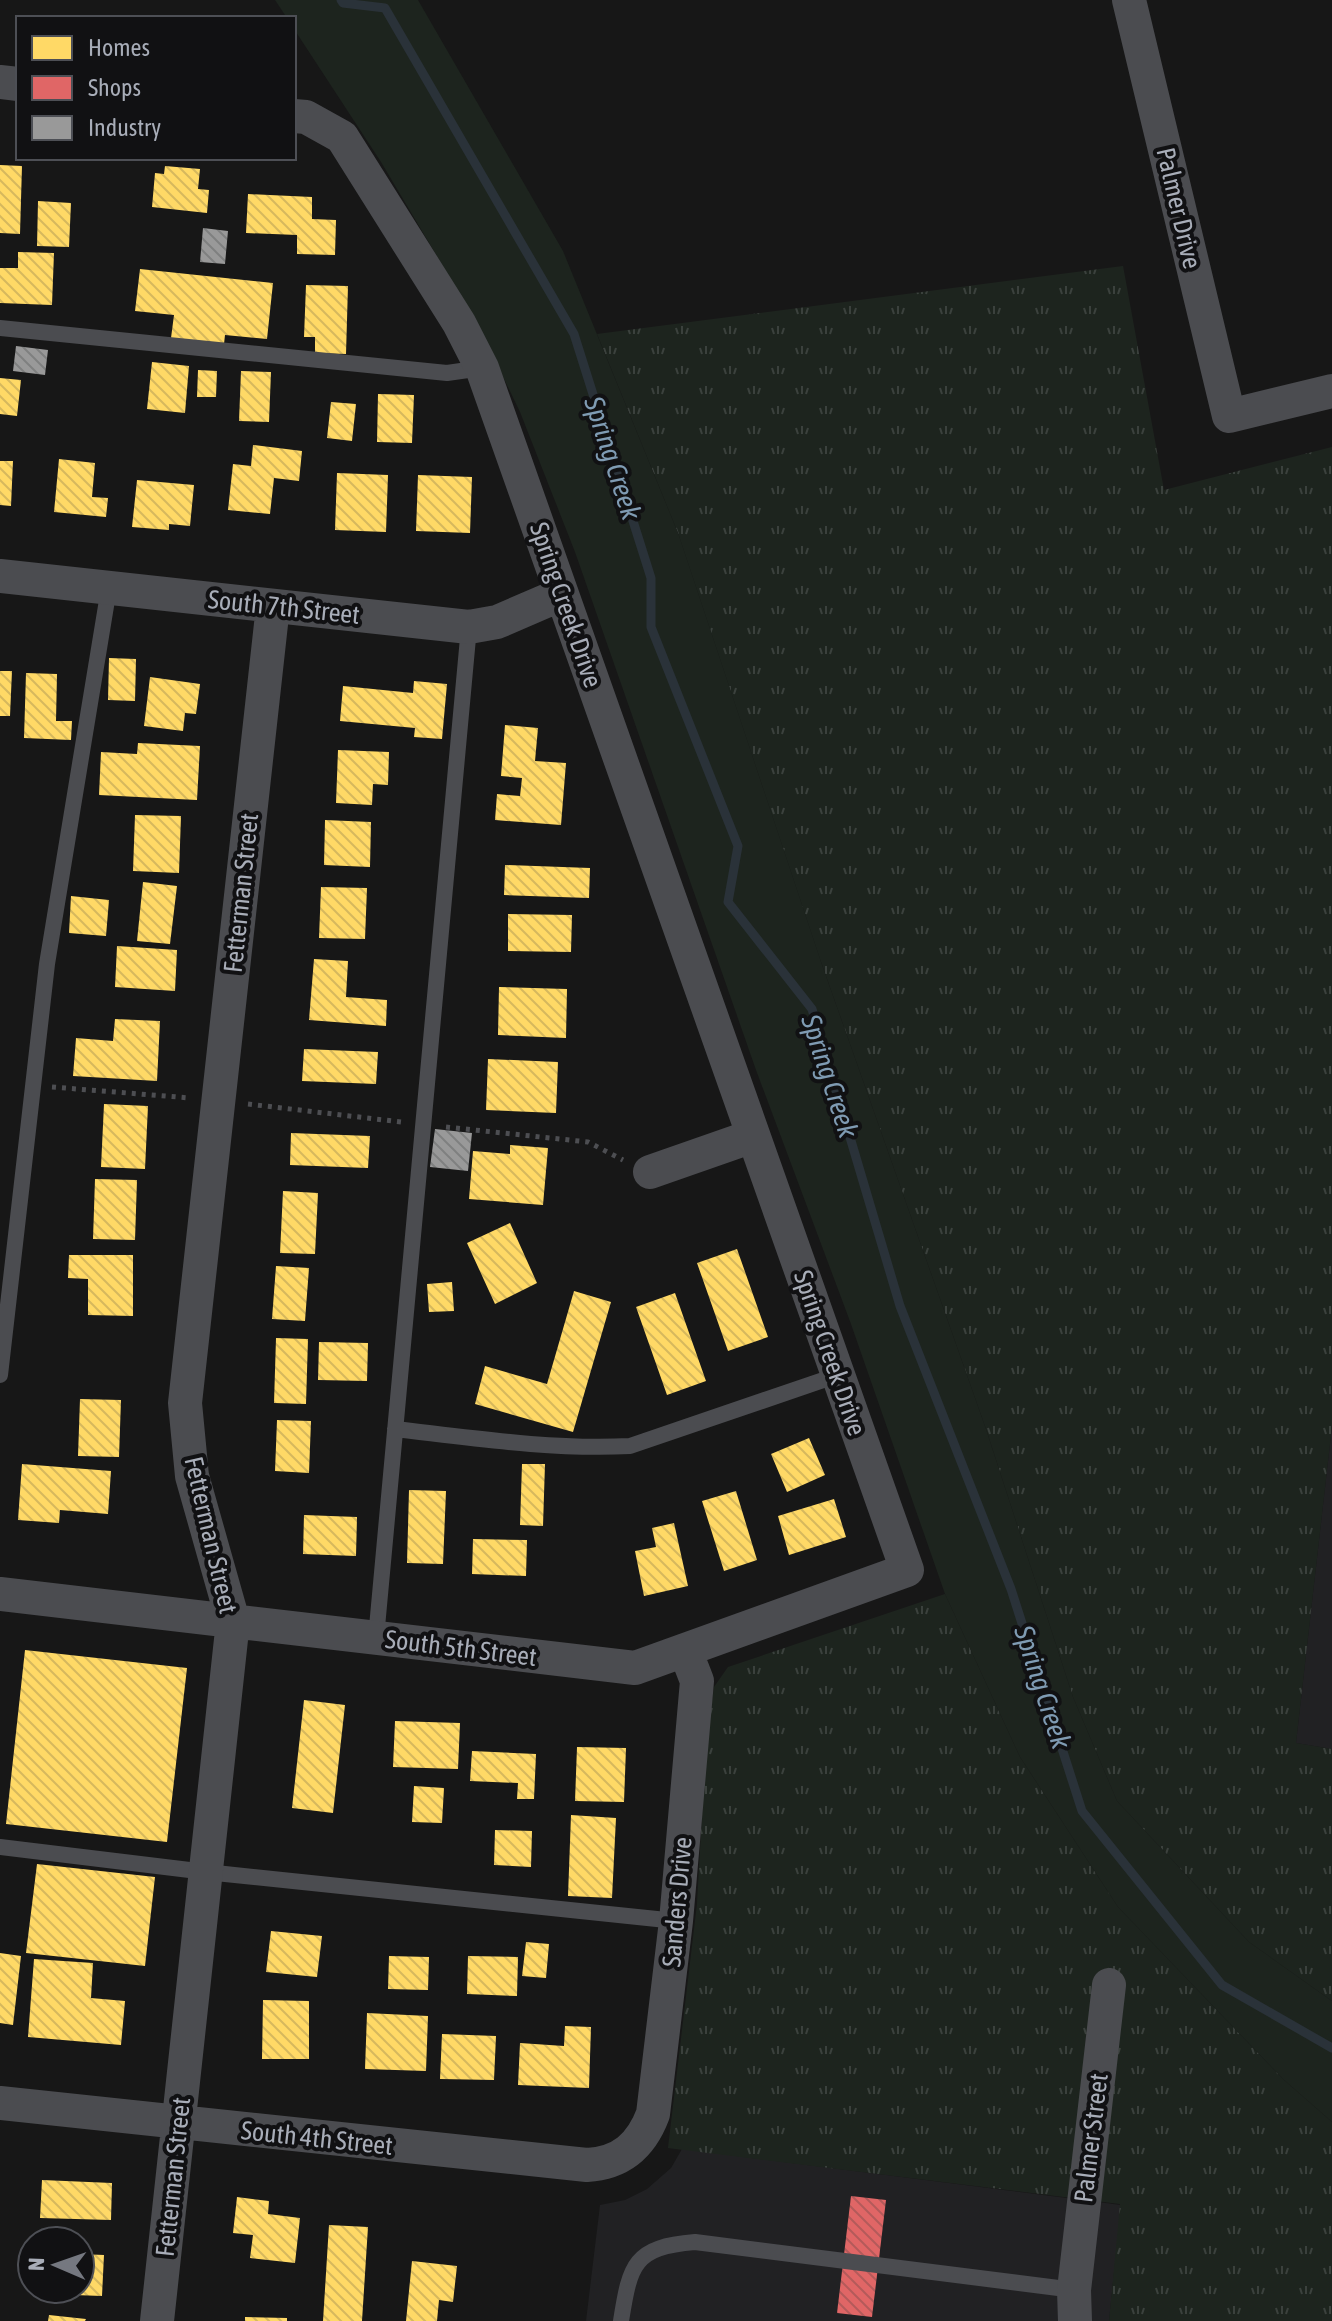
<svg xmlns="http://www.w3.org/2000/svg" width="1332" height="2321" viewBox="0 0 1332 2321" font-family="'Asap Condensed',sans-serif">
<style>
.built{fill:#212123}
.grass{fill:url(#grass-tufts)}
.green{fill:#1d241e}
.homes{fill:url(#homes-back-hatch)}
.shops{fill:url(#shops-back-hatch)}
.industry{fill:url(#industry-back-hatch)}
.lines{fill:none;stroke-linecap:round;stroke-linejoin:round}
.stream{stroke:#2a3239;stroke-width:9}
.path{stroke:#4d4e52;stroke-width:5;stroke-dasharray:4 6;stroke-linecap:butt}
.service{stroke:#4b4c50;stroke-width:16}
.minor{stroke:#4b4c50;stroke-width:34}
.labels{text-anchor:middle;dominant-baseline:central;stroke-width:8;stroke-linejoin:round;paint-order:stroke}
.street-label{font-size:26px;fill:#a8adb8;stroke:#111113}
.water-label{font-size:28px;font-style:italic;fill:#7f9bb3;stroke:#111113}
</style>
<defs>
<pattern id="grass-tufts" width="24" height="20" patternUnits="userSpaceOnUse" patternTransform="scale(2)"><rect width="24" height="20" fill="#1d241e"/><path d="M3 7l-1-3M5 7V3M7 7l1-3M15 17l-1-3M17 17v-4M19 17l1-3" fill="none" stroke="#3b413d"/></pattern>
<pattern id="homes-back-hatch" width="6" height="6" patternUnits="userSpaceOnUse" patternTransform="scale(2)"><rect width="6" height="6" fill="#ffd966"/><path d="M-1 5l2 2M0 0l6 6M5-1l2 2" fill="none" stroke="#d6b85d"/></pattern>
<pattern id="shops-back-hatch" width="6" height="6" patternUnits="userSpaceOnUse" patternTransform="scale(2)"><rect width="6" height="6" fill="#e06666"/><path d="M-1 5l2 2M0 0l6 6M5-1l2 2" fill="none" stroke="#b45a5a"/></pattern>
<pattern id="industry-back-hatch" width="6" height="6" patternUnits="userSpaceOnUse" patternTransform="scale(2)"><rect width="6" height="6" fill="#999"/><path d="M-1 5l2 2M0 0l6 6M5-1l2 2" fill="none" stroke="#7f8080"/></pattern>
</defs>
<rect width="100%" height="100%" fill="#171717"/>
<path class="built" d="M1332,1426V1749L1296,1743Z
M682,2149L1121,2205L1109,2321H586L600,2205L625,2200L647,2189L671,2168Z"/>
<path class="grass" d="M1123,266L1164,490L1332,447V1426L1296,1743L1332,1749V2001L1249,1942L1117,1801L1073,1697L986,1429L820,959L678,533L597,334Z
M945,1594L1020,1757L1118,1907L1284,2080L1332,2122V2321H1109L1120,2204L668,2148L697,1904L706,1744L714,1687L728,1667Z"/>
<path class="green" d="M275,0H418L563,251L678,533L820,959L986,1429L1073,1697L1117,1801L1249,1942L1332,2001V2122L1284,2080L1118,1907L1020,1757L945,1594L851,1324L756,1070L575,552L520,412L479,327L381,162L294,29V18H287Z"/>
<path class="homes" d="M0,165L22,166L20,234L0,233Z
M165,166L200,169L198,189L209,190L207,213L152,207L155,173L164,174Z
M248,194L312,197V219L336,220L335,255L297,254V235L246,233Z
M38,201L71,203L69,247L37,246Z
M18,252L54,253L52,305L0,303V268H18Z
M140,269L273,283L267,339L225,335L224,344L171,338L174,315L135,311Z
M306,285L348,286L346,354L315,353V337H304Z
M152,362L189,366L185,413L147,409Z
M198,370L217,371L216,397H197Z
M241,371L271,372L269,422L239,421Z
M0,378L21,380L17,416L0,414Z
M378,394L414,395L412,443L377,442Z
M331,402L356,404L352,441L327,438Z
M253,445L302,451L299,481L274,478L270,514L228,510L233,464L251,466Z
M59,459L95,463L92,497L108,498L106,517L54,512Z
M0,461H13L11,506L0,505Z
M337,473L388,475L386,532L335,530Z
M418,475L472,477L470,533L416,531Z
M137,480L194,485L190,526L169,524V530L132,527Z
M109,658L136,659L135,701L108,700Z
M0,671H12L10,716H0Z
M26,673L57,674L56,721H72L71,740L24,738Z
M150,677L200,684L196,714L185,713L183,731L144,726Z
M414,681L447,684L442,739L414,737L415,728L340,721L343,686L413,693Z
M505,725L538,728L535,761L566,763L561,825L495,820L497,794L520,796L522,778L501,776Z
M138,743L200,746L197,800L99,795L101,752L137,754Z
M338,750L389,752L388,785L373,784L372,805L336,803Z
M135,815L181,816L179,873L133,871Z
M325,820L371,822L370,867L324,865Z
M505,865L590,868L589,898L504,895Z
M143,882L177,886L170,944L137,941Z
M321,887L367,888L365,939L319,938Z
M71,896L109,900L106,936L69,933Z
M508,914L572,915L571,952L508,951Z
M117,946L177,950L175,991L115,987Z
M314,959L348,961L346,997L387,1000L386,1026L309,1020Z
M499,987L567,989L566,1038L498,1035Z
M115,1019L160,1021L157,1081L73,1076L76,1038L113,1041Z
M304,1049L378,1052L376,1084L302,1081Z
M488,1059L558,1062L556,1113L486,1110Z
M104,1104L148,1106L145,1169L101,1167Z
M291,1133L370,1136L368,1168L290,1165Z
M510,1145L548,1148L543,1205L469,1199L473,1151L510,1154Z
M95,1179L137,1180L135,1240L93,1239Z
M283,1191L318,1193L315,1254L280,1253Z
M510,1223L537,1283L495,1304L467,1243Z
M737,1249L768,1337L728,1351L697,1263Z
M69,1255H133V1316L88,1315V1279L68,1278Z
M276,1266L309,1268L305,1321L272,1319Z
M452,1282L454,1311L429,1312L427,1284Z
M574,1291L611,1302L573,1432L475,1404L485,1366L547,1384Z
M675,1293L706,1381L667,1395L636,1307Z
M276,1338L308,1339L306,1404L274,1403Z
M319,1342L368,1343L367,1381L318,1380Z
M80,1399L121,1400L119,1457L78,1456Z
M277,1420L311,1421L309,1473L275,1471Z
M809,1438L825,1475L787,1492L771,1454Z
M22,1464L111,1471L108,1514L60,1510L59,1523L18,1520Z
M522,1464H545L543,1526L520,1525Z
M409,1490L446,1491L443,1564L407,1563Z
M736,1491L757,1560L724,1571L702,1501Z
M834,1499L846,1537L789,1555L778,1516Z
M304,1515L357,1517L356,1556L303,1554Z
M674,1523L688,1586L644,1596L635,1551L656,1547L652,1528Z
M473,1539L527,1540L526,1576L472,1574Z
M25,1650L187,1668L167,1842L6,1824Z
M304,1700L345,1705L333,1813L292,1808Z
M395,1721L460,1723L458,1769L393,1767Z
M577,1747L626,1748L624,1802L575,1801Z
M472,1751L536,1754L534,1799H517L518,1783L470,1781Z
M414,1786L444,1788L442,1823L412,1822Z
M571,1815L616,1818L612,1898L568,1896Z
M495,1830L532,1831L531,1867L494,1865Z
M37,1864L155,1877L145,1966L26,1953Z
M271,1931L322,1936L317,1977L266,1972Z
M526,1942L549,1944L546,1978L522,1976Z
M0,1953L21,1956L13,2025L0,2023Z
M389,1956L429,1957L428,1990L388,1989Z
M468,1956L518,1957L517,1996L467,1994Z
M34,1959L93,1963L91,1998L125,2001L121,2045L28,2037Z
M263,2000L309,2001V2059H262Z
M367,2013L428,2016L426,2071L365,2069Z
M565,2026L591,2027L589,2088L518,2085L520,2043L564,2046Z
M442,2034L496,2036L494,2080L440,2079Z
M42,2180L112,2183L111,2220L40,2218Z
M237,2197L269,2201L268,2214L300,2218L295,2263L250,2258L253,2235L233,2233Z
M329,2225L368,2227L362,2321H323Z
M80,2254L104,2255L102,2296L46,2294V2289H80Z
M412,2261L457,2266L453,2302L439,2300L437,2321H406Z
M49,2315L86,2319L85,2321H48Z
M245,2317L287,2318V2321H245Z"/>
<path class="shops" d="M851,2196L886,2200L872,2317L837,2313Z"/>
<path class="industry" d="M203,228L228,231L225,264L200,262Z
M16,346L48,350L45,375L13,371Z
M435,1129L472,1133L468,1171L430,1167Z"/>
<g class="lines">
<path class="stream" d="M341,0L343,3L385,8L574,334L651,578V627L738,846L728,902L812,1009L900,1306L1011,1589L1082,1811L1222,1985L1332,2048"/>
<path class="path" d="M52,1087L190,1098
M248,1104L401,1122
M446,1127L588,1142L623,1160"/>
<path class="service" d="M0,328L447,373L482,368
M0,1375L47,964L109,588
M395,1429C473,1438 552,1450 630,1446L838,1375
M376,1638L469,627
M0,1847L206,1872L676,1921
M621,2321C630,2264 634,2247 695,2242L1074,2290"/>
<path class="minor" d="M1129,0L1229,416L1332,391
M0,82L18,84
M0,576L469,627L497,622L562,594
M650,1172L753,1136
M0,1594L635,1668L907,1570L482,368L459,323L342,137L306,117L294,116
M0,2103L587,2165C621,2163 641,2146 653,2114L676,1921L697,1681L685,1650
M157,2321L233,1621L192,1476L185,1403L273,606
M1075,2321L1074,2290L1109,1985"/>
</g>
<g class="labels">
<g class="street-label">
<text transform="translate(1179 208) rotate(77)">Palmer Drive</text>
<text transform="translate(566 605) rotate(71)">Spring Creek Drive</text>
<text transform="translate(284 607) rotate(6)">South 7th Street</text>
<text transform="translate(241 893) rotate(-84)">Fetterman Street</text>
<text transform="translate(830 1353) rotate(71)">Spring Creek Drive</text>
<text transform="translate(211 1535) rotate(77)">Fetterman Street</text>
<text transform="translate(461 1648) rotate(7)">South 5th Street</text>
<text transform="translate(677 1902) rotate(-85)">Sanders Drive</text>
<text transform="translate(317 2138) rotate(6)">South 4th Street</text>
<text transform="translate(1091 2138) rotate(-83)">Palmer Street</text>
<text transform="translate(173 2177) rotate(-84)">Fetterman Street</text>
</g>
<g class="water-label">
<text transform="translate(613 458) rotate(72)">Spring Creek</text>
<text transform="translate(830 1076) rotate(72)">Spring Creek</text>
<text transform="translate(1043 1687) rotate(72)">Spring Creek</text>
</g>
</g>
<rect x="16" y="16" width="280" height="144" fill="#111113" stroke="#4d4f55" stroke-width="2"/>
<rect x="32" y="36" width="40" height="24" fill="#ffd966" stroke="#4d4f55" stroke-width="2"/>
<text x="88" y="56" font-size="24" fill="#a8adb8">Homes</text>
<rect x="32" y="76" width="40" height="24" fill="#e06666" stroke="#4d4f55" stroke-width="2"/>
<text x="88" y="96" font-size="24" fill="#a8adb8">Shops</text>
<rect x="32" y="116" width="40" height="24" fill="#999999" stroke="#4d4f55" stroke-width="2"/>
<text x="88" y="136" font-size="24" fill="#a8adb8">Industry</text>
<g transform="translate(56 2265) rotate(272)"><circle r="38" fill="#111113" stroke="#4d4f55" stroke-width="2"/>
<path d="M0-6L14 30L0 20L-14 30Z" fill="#757880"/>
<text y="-12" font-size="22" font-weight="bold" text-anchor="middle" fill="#a8adb8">N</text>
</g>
</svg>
